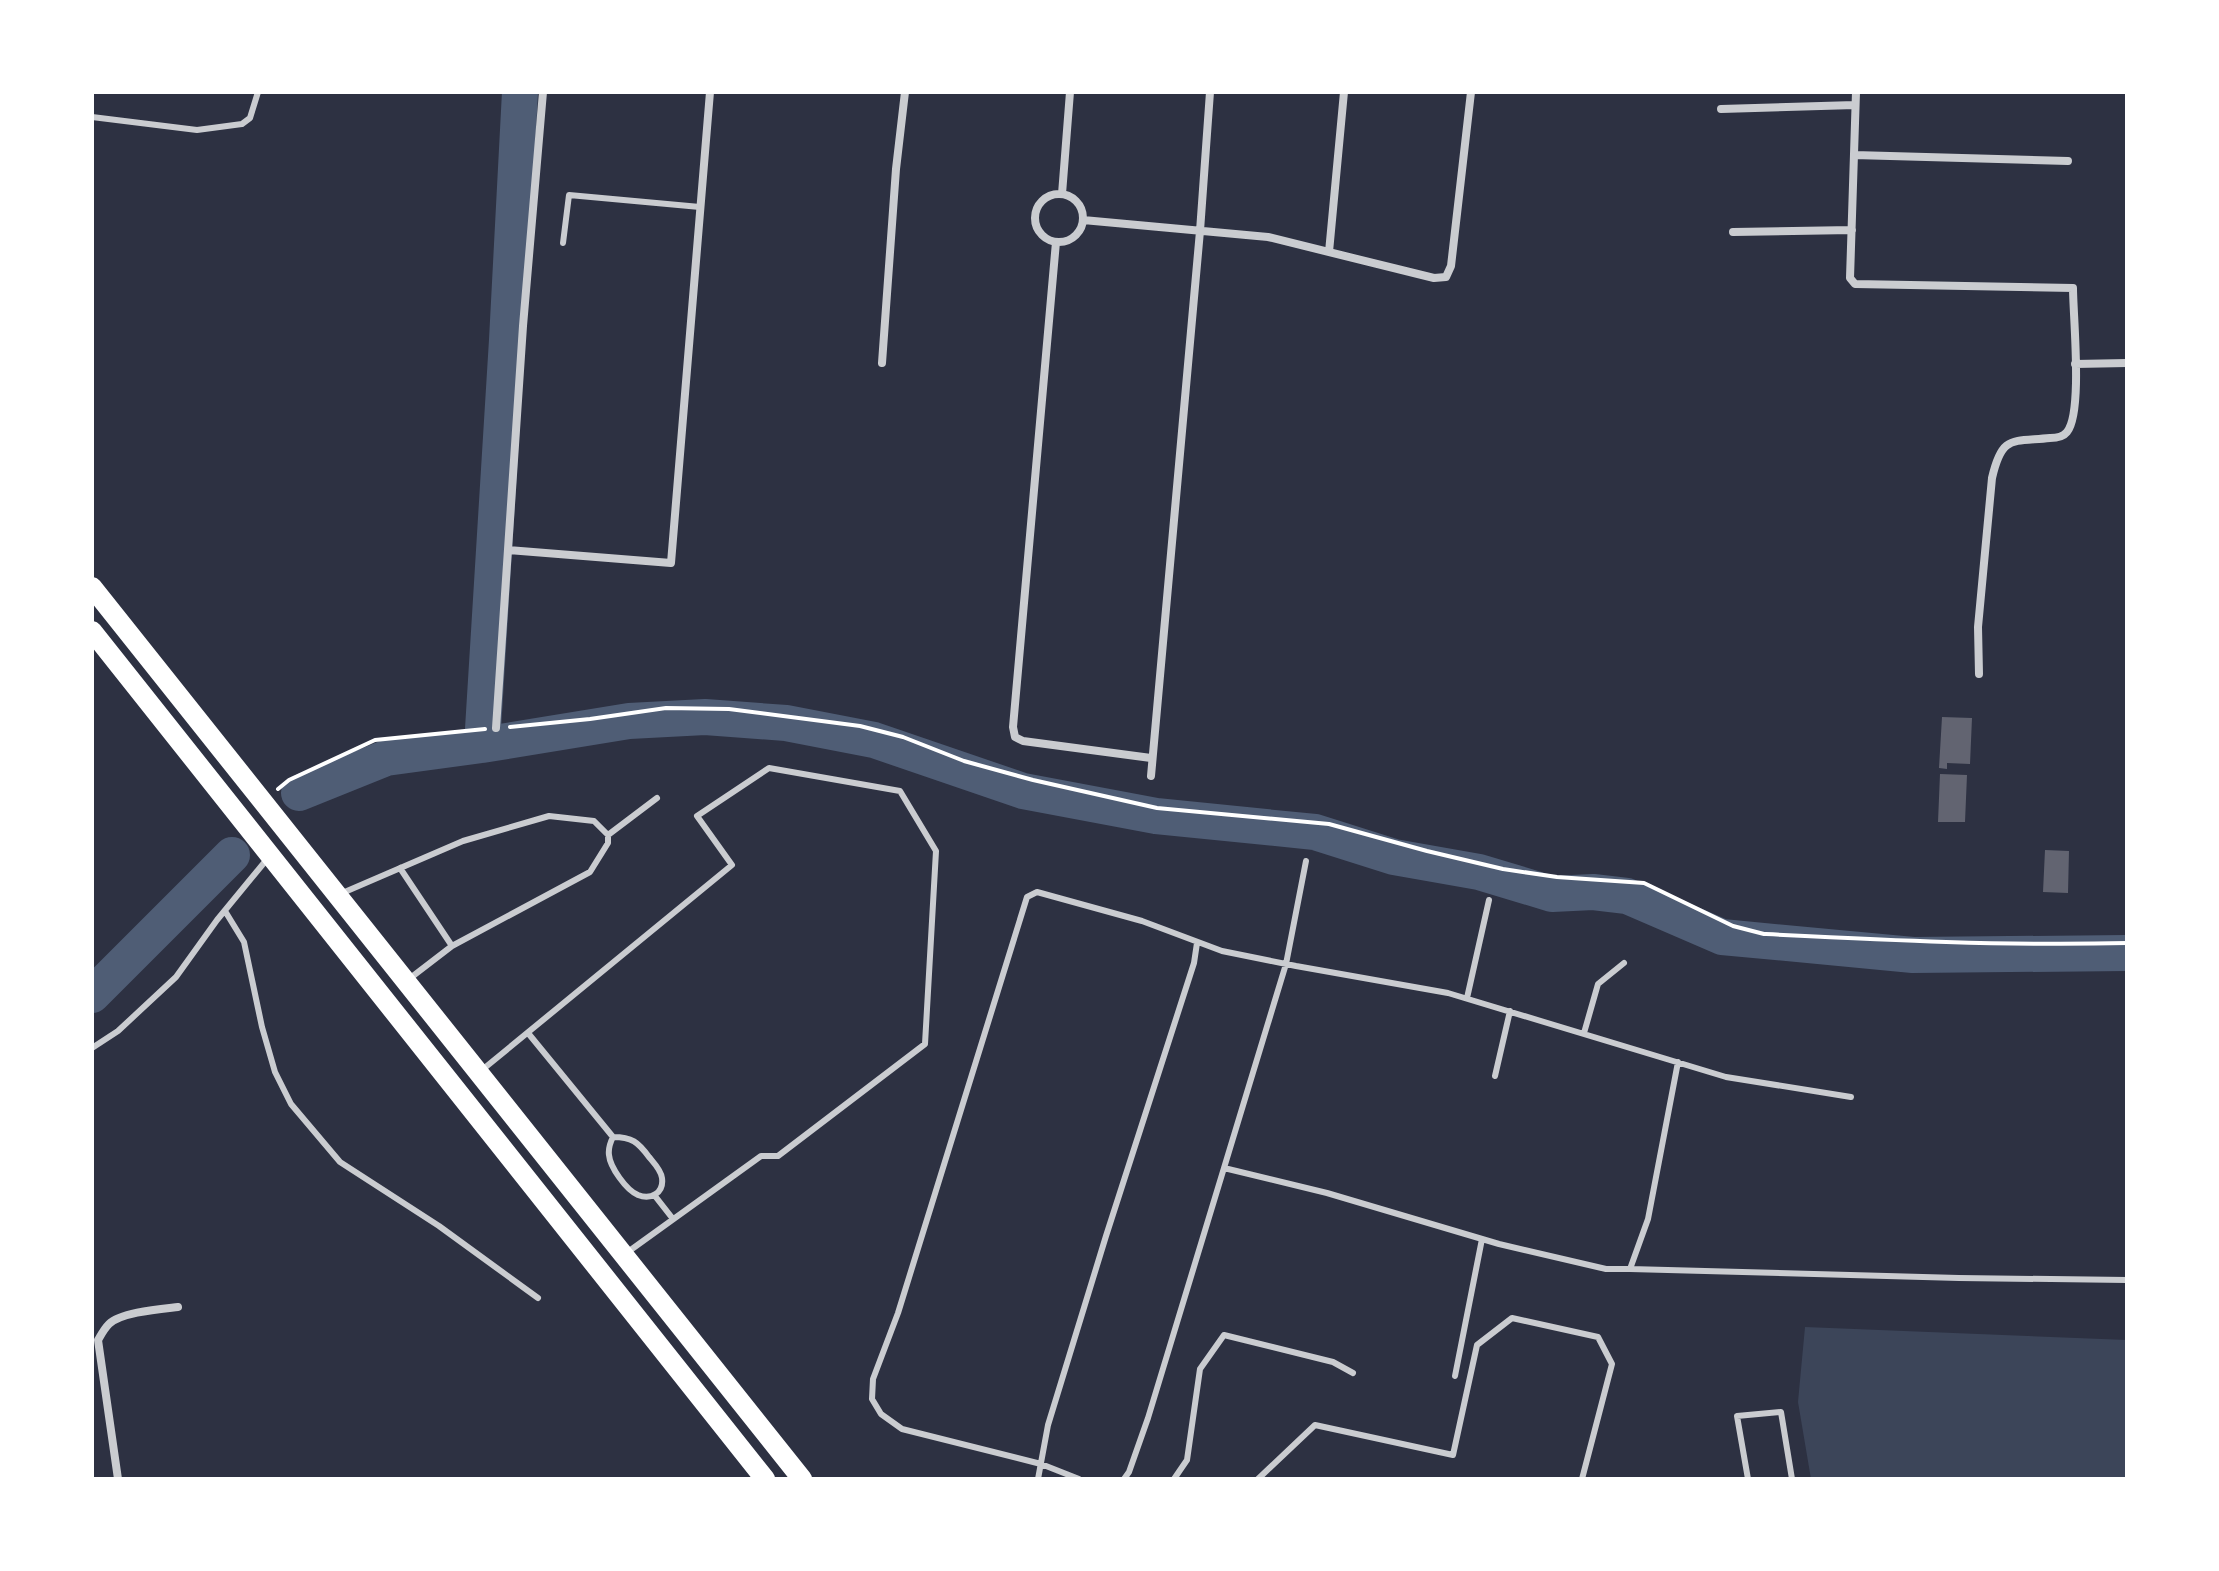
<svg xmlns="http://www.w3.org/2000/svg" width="2219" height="1571" viewBox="0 0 2219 1571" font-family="Roboto,sans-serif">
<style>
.green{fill:#3c4559}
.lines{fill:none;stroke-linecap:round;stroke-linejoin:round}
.river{stroke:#4f5d75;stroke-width:36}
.building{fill:#626471}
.path{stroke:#fff;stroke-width:4}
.service{stroke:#caccd0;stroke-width:6}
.minor{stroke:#caccd0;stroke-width:8}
.primary{stroke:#fff;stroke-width:20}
</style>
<rect width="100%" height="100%" fill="#2d3142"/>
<path class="green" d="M1805,1327L2127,1340V1479H1811L1798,1402Z"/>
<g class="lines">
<path class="river" d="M482,745L507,340L520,92
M299,793L386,758L482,745L629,721L705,717L786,723L874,740L1023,791L1156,816L1315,832L1394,857L1479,872L1552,894L1593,892L1627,896L1722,937L1913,955L2127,953
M92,995L232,855"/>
</g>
<path class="building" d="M1942,717L1972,718L1970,764L1947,763V769L1939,768Z
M1940,774L1967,775L1965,822H1938Z
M2045,850L2069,851L2068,893L2043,892Z"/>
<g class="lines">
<path class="path" d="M510,727L590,719L666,708L729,709L860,726L903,737L964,761L1033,780L1157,808L1329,824L1427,851L1503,869L1557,877L1644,883L1733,926L1764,934C1885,940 2005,946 2127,943
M278,789L289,780L375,740L485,729"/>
<path class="service" d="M92,117L197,130L242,124L250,118L258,92
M563,243L569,195L700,207
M400,868L452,946
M340,894L463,841L549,816L594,821L608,835
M225,911L244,942L262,1027L275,1072L291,1104L340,1162L439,1226L538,1298
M409,979L452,946L590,872L608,843V835L657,798
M1467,998L1489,900
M528,1033L613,1137
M1584,1033L1598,984L1624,963
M92,1048L118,1031L176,977L217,920L268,858
M482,1070L732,865L697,816L769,768L900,791L936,851L925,1044L778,1156H761L625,1254
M1495,1076L1510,1011
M613,1137C632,1137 638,1142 649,1157C654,1163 661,1170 662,1178C664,1193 651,1200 638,1195C626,1190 610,1167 609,1155C608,1148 610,1143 613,1137Z
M1224,1168L1327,1193L1499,1244L1606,1269H1630L1648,1219L1678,1062
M655,1196L673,1219
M1630,1269L1959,1278L2127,1280
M1455,1376L1482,1239
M1038,1479L1048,1425L1106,1236L1194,963L1197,943
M1079,1479L1041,1464L902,1429L881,1414L872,1399L873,1379L898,1313L1027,897L1037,892L1142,921L1222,951L1296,966L1448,993L1726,1077L1851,1097
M1124,1479L1129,1472L1148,1418L1286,964L1306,861
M1174,1479L1187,1460L1200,1369L1224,1335L1333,1362L1353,1373
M1258,1479L1315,1425L1453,1455L1477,1345L1512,1318L1598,1337L1612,1364L1582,1479
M1748,1479L1737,1416L1781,1412L1792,1479"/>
<path class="minor" d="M1856,92L1850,278L1855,284L2073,288C2073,316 2083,413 2067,432C2063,437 2055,438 2050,438C2011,442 2002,435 1992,478L1978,627L1979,674
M1721,109L1855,105
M1854,155L2068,161
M1062,194L1070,92
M1035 218a24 24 0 1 1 48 0a24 24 0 1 1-48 0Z
M1083,220L1268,237L1434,278L1446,277L1451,266L1471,92
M1733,232L1852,230
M1056,242L1013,727L1015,737L1023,741L1151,758
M1329,252L1344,92
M882,363L896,169L905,92
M2075,364L2127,363
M508,550L671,563L710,92
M496,728L523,326L543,92
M1151,776L1200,231L1210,92
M118,1479L98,1340C101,1335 104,1329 109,1324C121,1312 161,1309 178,1307"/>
<path class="primary" d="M92,587L802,1479
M92,631L765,1479"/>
</g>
<rect width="2219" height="1571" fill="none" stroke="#ffffff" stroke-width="188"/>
</svg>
